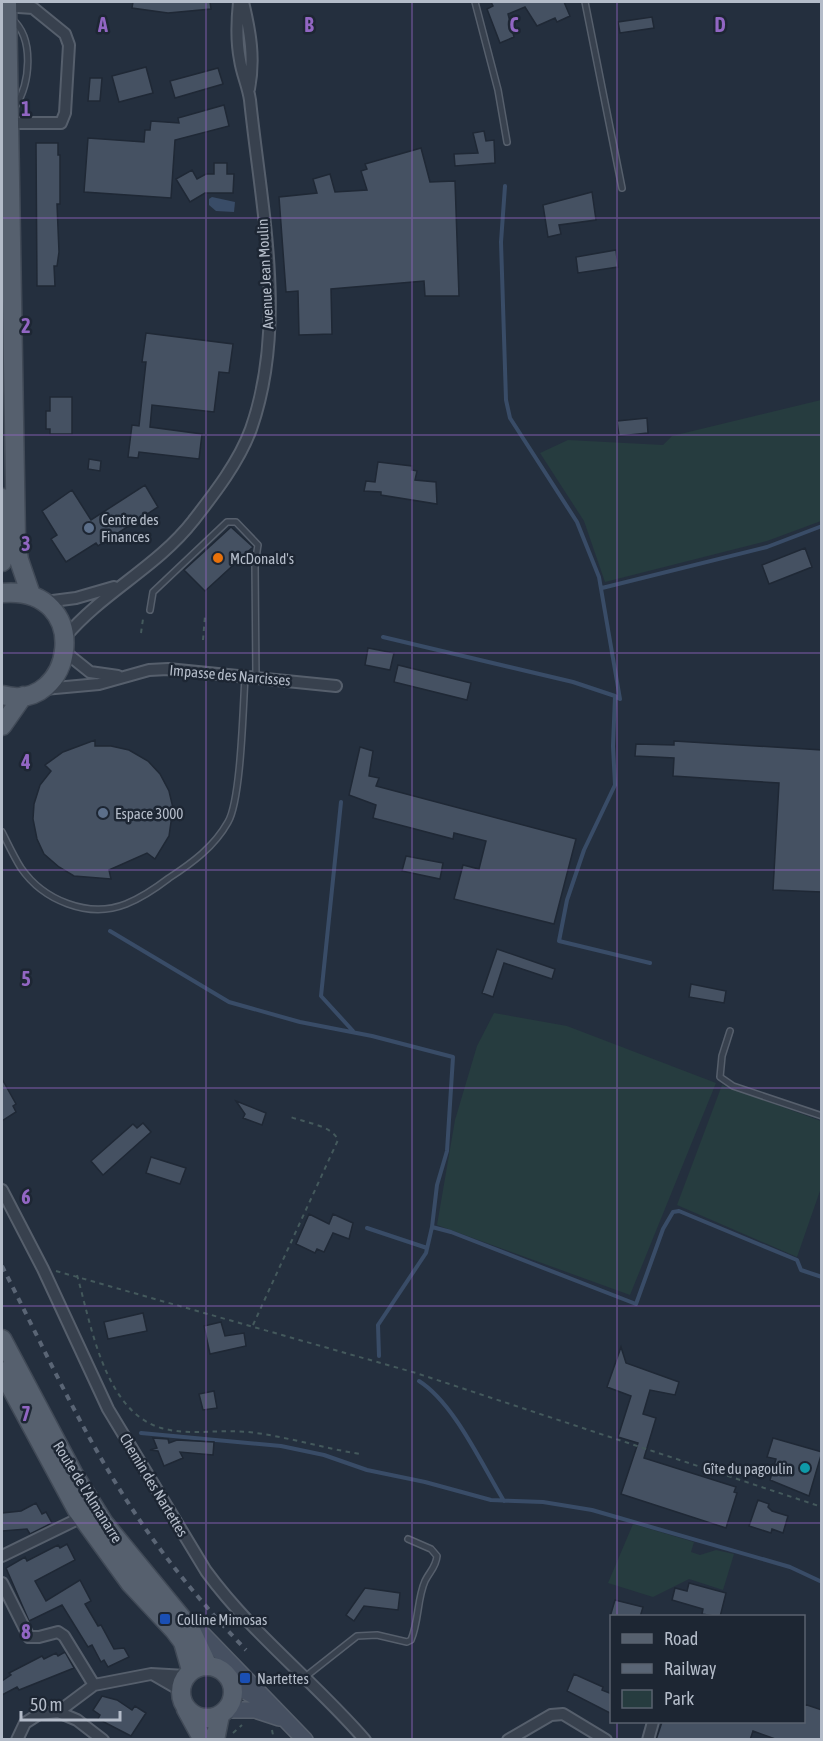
<svg xmlns="http://www.w3.org/2000/svg" width="823" height="1741" viewBox="0 0 823 1741" font-family="'Asap Condensed',sans-serif">
<style>
.green{fill:#263c3f}
.water{fill:#394c67}
.lines{fill:none;stroke-linecap:round;stroke-linejoin:round}
.stream{stroke:#394c67;stroke-width:4}
.building{fill:#455162;stroke:#1f2835;stroke-width:1.5}
.service-casing{stroke:#565f6c;stroke-width:8}
.minor-casing{stroke:#565f6c;stroke-width:14}
.secondary-casing{stroke:#565f6c;stroke-width:18}
.primary-casing{stroke:#414a57;stroke-width:21}
.path{stroke:#44595c;stroke-width:2;stroke-dasharray:4.5 4.5;stroke-linecap:butt}
.service{stroke:#38414e;stroke-width:5}
.minor{stroke:#38414e;stroke-width:10}
.secondary{stroke:#465061;stroke-width:15}
.primary{stroke:#56606e;stroke-width:18}
.rail{stroke:#5a6575;stroke-width:4;stroke-dasharray:6 6;stroke-linecap:butt}
.grid{fill:none;stroke:#9266c3;stroke-width:1.5;stroke-opacity:0.55}
.service-dot{fill:#5c6f8a;stroke:#1d2633;stroke-width:2}
.food-dot{fill:#e8710a;stroke:#1d2633;stroke-width:2}
.culture-dot{fill:#0f9aa8;stroke:#1d2633;stroke-width:2}
.transit-dot{fill:#1a4fb4;stroke:#1d2633;stroke-width:2}
.labels{text-anchor:middle;dominant-baseline:central;stroke-width:5;stroke-linejoin:round;paint-order:stroke}
.street-label{font-size:15px;fill:#b4bcc9;stroke:#1d2633}
.poi-label{font-size:15px;fill:#b4bcc9;stroke:#1d2633;text-anchor:start}
.grid-label{font-size:20px;text-anchor:middle;font-weight:bold;fill:#9266c3;stroke:#1d2633;stroke-width:5;stroke-linejoin:round;paint-order:stroke}
</style>
<rect width="100%" height="100%" fill="#242f3e"/>
<path class="green" d="M821,400V521L767,541L605,582L584,521L540,453L568,440L663,445L672,436Z
M494,1013L567,1026L716,1083L630,1295L437,1225L455,1120L477,1046Z
M722,1085L821,1121V1188L797,1257L677,1205Z
M633,1524L694,1542L691,1552L700,1555L716,1550L734,1554L723,1590L689,1579L653,1597L608,1583Z"/>
<path class="water" d="M212,197L235,202L234,212L216,211L209,205V199Z"/>
<g class="lines">
<path class="stream" d="M505,186L501,242L506,400L510,418L577,522L599,577L620,699L615,696L613,746L615,785L584,850L567,900L559,941L650,963
M602,588L767,547L822,526
M383,637L573,682L615,696
M341,802L321,996L353,1031
M110,931L229,1002L300,1022L372,1036L453,1057L447,1151L437,1185L432,1227L451,1232L636,1304L663,1229L673,1212L679,1211L797,1260L801,1270L822,1277
M367,1228L427,1248
M379,1356L378,1325L426,1253L432,1227
M419,1381C454,1403 482,1465 504,1501
M141,1433L281,1446L324,1455L367,1470L425,1482L491,1500L543,1502L592,1510L790,1567L822,1582"/>
</g>
<path class="building" d="M133,2H210L211,9L168,13L132,8Z
M491,2H564L570,16L557,22L555,18L537,26L525,7L508,14L514,37L500,43L487,9L493,6Z
M652,17L654,28L620,33L618,22Z
M146,67L153,93L119,102L112,76Z
M218,68L223,84L175,98L170,81Z
M90,78H102L100,101H88Z
M224,105L229,126L175,140L171,198L84,192L88,138L144,142L145,130H150L151,121L179,123L178,118Z
M484,131L486,141L494,140L495,163L455,166L454,154L478,153L473,133Z
M36,143H58V155H60V204H57L59,252L57,266H54L55,286H37Z
M421,148L430,182L455,181L459,296H425L424,281L331,289L332,334L299,335L298,291L286,292L279,197L317,193L313,179L330,174L335,192L367,190L361,171L367,169L365,164Z
M214,163H227V174H234L233,193H205L190,202L176,179L192,170L197,179L206,174H214Z
M592,192L596,220L559,225L561,234L548,237L543,205Z
M616,250L618,267L578,273L576,257Z
M146,333L233,344L229,373L219,372L214,412L152,405L150,427L202,434L199,459L139,452L138,458L128,457L132,425L139,426L146,362H142Z
M50,397H72V434H50V429H46V411H50Z
M647,418L648,433L619,436L617,421Z
M89,459L101,461L100,471L88,469Z
M378,462L412,466V470L417,471L415,480L436,482L437,504L381,495V492L364,491L366,481L375,482Z
M145,485L158,507L98,546L96,543L66,562L51,539L57,535L42,511L72,490L91,520Z
M231,527L253,547L205,591L184,570Z
M805,548L812,567L769,584L762,565Z
M368,648L394,653L390,670L365,665Z
M398,665L471,683L467,700L394,682Z
M95,740V746H111L129,750L148,761L160,774L169,791L173,808L169,836L155,859L147,853L109,870L111,879L74,876L59,867L44,854L37,839L33,819L34,804L40,785L51,771L45,765L63,752Z
M674,741L822,750V892L773,890L779,783L673,776L674,758L635,756L636,744L674,745Z
M360,747L373,751L369,776L379,778L376,786L576,839L554,924L454,899L463,865L479,869L486,841L454,833L453,839L373,818L376,805L349,795Z
M406,856L443,863L440,879L402,871Z
M497,949L555,969L552,979L504,963L493,997L482,993Z
M691,984L726,991L724,1003L689,997Z
M2,1079L16,1104L13,1106L16,1112L2,1121Z
M236,1101L266,1113L262,1125L243,1118L245,1114Z
M143,1123L151,1132L103,1175L91,1161L133,1124L137,1128Z
M151,1157L186,1168L180,1184L146,1173Z
M309,1214L329,1224L333,1214L353,1223L349,1239L333,1233L324,1252L317,1249L315,1253L296,1244Z
M143,1313L147,1331L108,1339L104,1322Z
M221,1322L225,1336L244,1333L246,1346L210,1354L204,1326Z
M621,1347L626,1363L679,1382L675,1395L650,1390L643,1414L656,1418L644,1458L736,1487L734,1492L737,1493L726,1528L621,1494L638,1443L618,1437L631,1396L607,1387Z
M214,1391L217,1408L203,1410L199,1394Z
M153,1438L168,1439L169,1443L177,1440L214,1442L213,1455L180,1452L183,1458L164,1466L158,1451L150,1450L157,1448Z
M773,1438L822,1452L809,1496L770,1480L776,1459L767,1457Z
M758,1500L769,1504L768,1507L772,1511L788,1516L783,1533L772,1529L771,1533L749,1526Z
M36,1503L42,1514L46,1512L52,1523L30,1534L27,1529L2,1531V1513L21,1511Z
M67,1544L75,1560L35,1581L46,1601L80,1580L91,1601L85,1604L98,1626L101,1625L114,1649L124,1648L129,1657L108,1667L104,1660L101,1662L92,1645L88,1647L62,1605L29,1621L6,1568L25,1557L27,1561L58,1545L60,1548Z
M689,1583L726,1593L720,1617L702,1614L703,1609L672,1600L675,1588L687,1591Z
M365,1588L400,1593L398,1610L364,1606L354,1621L346,1615Z
M615,1600L643,1607L640,1617H610Z
M65,1652L74,1668L19,1690L17,1687L2,1695V1681L11,1675L9,1673L42,1656L44,1659L56,1653L58,1656Z
M574,1674L603,1687L602,1690L612,1694V1714L567,1691Z
M102,1696L117,1700L132,1710L135,1706L146,1713L131,1736L98,1719L100,1715L93,1710Z
M804,1704L822,1710V1740H778L753,1731L750,1740H656L662,1722H804Z"/>
<g class="lines">
<g class="service-casing">
<path id="service" d="M475,2L498,90L507,142
M585,2L622,188
M12,19C35,39 30,84 15,107
M150,610L153,592L227,522H236L258,545L255,564L256,677
M2,832C8,844 14,857 21,868C43,900 88,919 126,904C141,898 156,888 169,878C192,863 214,847 228,822C241,800 243,708 245,677
M730,1031L722,1056L720,1077L733,1086L822,1116
M305,1677L357,1636L377,1635L407,1642L411,1640C419,1621 417,1599 425,1581C430,1571 436,1567 437,1556L431,1549L408,1539"/>
</g>
<g class="minor-casing">
<path id="minor" d="M243,2C250,31 255,58 249,89
M4,6L33,8L65,34L69,45L65,113L61,123H5
M45,602L76,598L114,587
M65,637C103,592 157,567 193,521C214,494 239,462 251,429C288,324 261,207 250,100C248,86 242,74 240,60C236,40 237,21 239,2
M65,652L90,672L118,676
M44,689L99,684L149,670L168,669L336,686
M2,1190L43,1269L108,1409L206,1571C252,1634 314,1681 365,1740
M2,1556L82,1517
M2,1583L29,1637H39L58,1632L64,1636L94,1685
M154,1675L180,1690
M58,1712L77,1720L103,1740
M17,1740L25,1723L39,1714L58,1712L94,1685L151,1674L186,1676
M508,1740L551,1715L563,1714L606,1740
M648,1740L653,1722"/>
</g>
<g class="secondary-casing">
<path id="secondary" d="M190,1621L305,1740
M232,1684L259,1699
M226,1710H255L279,1718"/>
</g>
<g class="primary-casing">
<path id="primary" d="M7,2L16,541L19,560L31,595
M2,562L3,498
M2,593C95,585 75,715 2,695
M2,726L23,696
M2,1339L73,1473L104,1523L190,1628L208,1666
M2,1371L77,1510L130,1583L174,1630L183,1642L191,1670
M181 1692a26 26 0 1 1 52 0a26 26 0 1 1-52 0Z
M186,1709L203,1740
M215,1740L220,1715"/>
</g>
<path class="path" d="M141,633L143,619L145,616
M203,640L205,616
M56,1271L416,1373L822,1507
M77,1275C91,1324 104,1411 161,1428C190,1436 219,1429 248,1432C285,1436 322,1448 360,1454
M253,1325L338,1140C332,1125 302,1122 288,1116
M285,1684L292,1679
M272,1730L274,1740
M233,1733L242,1725"/>
<use href="#service" class="service"/>
<use href="#minor" class="minor"/>
<use href="#secondary" class="secondary"/>
<use href="#primary" class="primary"/>
<path class="rail" d="M2,1266C43,1346 80,1429 129,1504C163,1557 203,1605 246,1650"/>
</g>
<path class="grid" d="M206,2V1740M412,2V1740M617,2V1616M2,218H822M2,435H822M2,653H822M2,870H822M2,1088H822M2,1306H822M2,1523H822M617,1722V1740"/>
<g class="service-dot">
<circle cx="89" cy="528" r="6"/>
<circle cx="103" cy="813" r="6"/>
</g>
<circle class="food-dot" cx="218" cy="558" r="6"/>
<circle class="culture-dot" cx="805" cy="1468" r="6"/>
<g class="transit-dot">
<rect x="159" y="1613" width="12" height="12" rx="3"/>
<rect x="239" y="1672" width="12" height="12" rx="3"/>
</g>
<g class="labels">
<g class="street-label">
<text transform="translate(265 274) rotate(-93)">Avenue Jean Moulin</text>
<text transform="translate(230 675) rotate(5)">Impasse des Narcisses</text>
<text transform="translate(154 1485) rotate(59)">Chemin des Nartettes</text>
<text transform="translate(88 1492) rotate(58)">Route de l'Almanarre</text>
</g>
<g class="poi-label">
<text x="101" y="519">Centre des<tspan x="101" dy="17">Finances</tspan></text>
<text x="230" y="558">McDonald's</text>
<text x="115" y="813">Espace 3000</text>
<text x="793" y="1468" text-anchor="end">Gîte du pagoulin</text>
<text x="177" y="1619">Colline Mimosas</text>
<text x="257" y="1678">Nartettes</text>
</g>
</g>
<g class="grid-label">
<text x="103" y="32">A</text>
<text x="309" y="32">B</text>
<text x="514" y="32">C</text>
<text x="720" y="32">D</text>
<text x="26" y="116">1</text>
<text x="26" y="333">2</text>
<text x="26" y="551">3</text>
<text x="26" y="769">4</text>
<text x="26" y="986">5</text>
<text x="26" y="1204">6</text>
<text x="26" y="1421">7</text>
<text x="26" y="1639">8</text>
</g>
<rect width="823" height="1741" fill="none" stroke="#b4bcc9" stroke-width="6"/>
<rect x="610" y="1615" width="195" height="108" fill="#1d2633" stroke="#59626f" stroke-width="1.5"/>
<rect x="622" y="1634" width="30" height="9" fill="#56606e" stroke="#59626f" stroke-width="1.5"/>
<text x="664" y="1645" font-size="18" fill="#b4bcc9">Road</text>
<rect x="622" y="1664" width="30" height="9" fill="#5a6575" stroke="#59626f" stroke-width="1.5"/>
<text x="664" y="1675" font-size="18" fill="#b4bcc9">Railway</text>
<rect x="622" y="1690" width="30" height="18" fill="#263c3f" stroke="#59626f" stroke-width="1.5"/>
<text x="664" y="1705" font-size="18" fill="#b4bcc9">Park</text>
<path d="M21 1711v9h99v-9" fill="none" stroke="#b4bcc9" stroke-width="3"/>
<text x="30" y="1711" font-size="18" fill="#b4bcc9" stroke="#1d2633" stroke-width="4.5" paint-order="stroke">50 m</text>
</svg>
